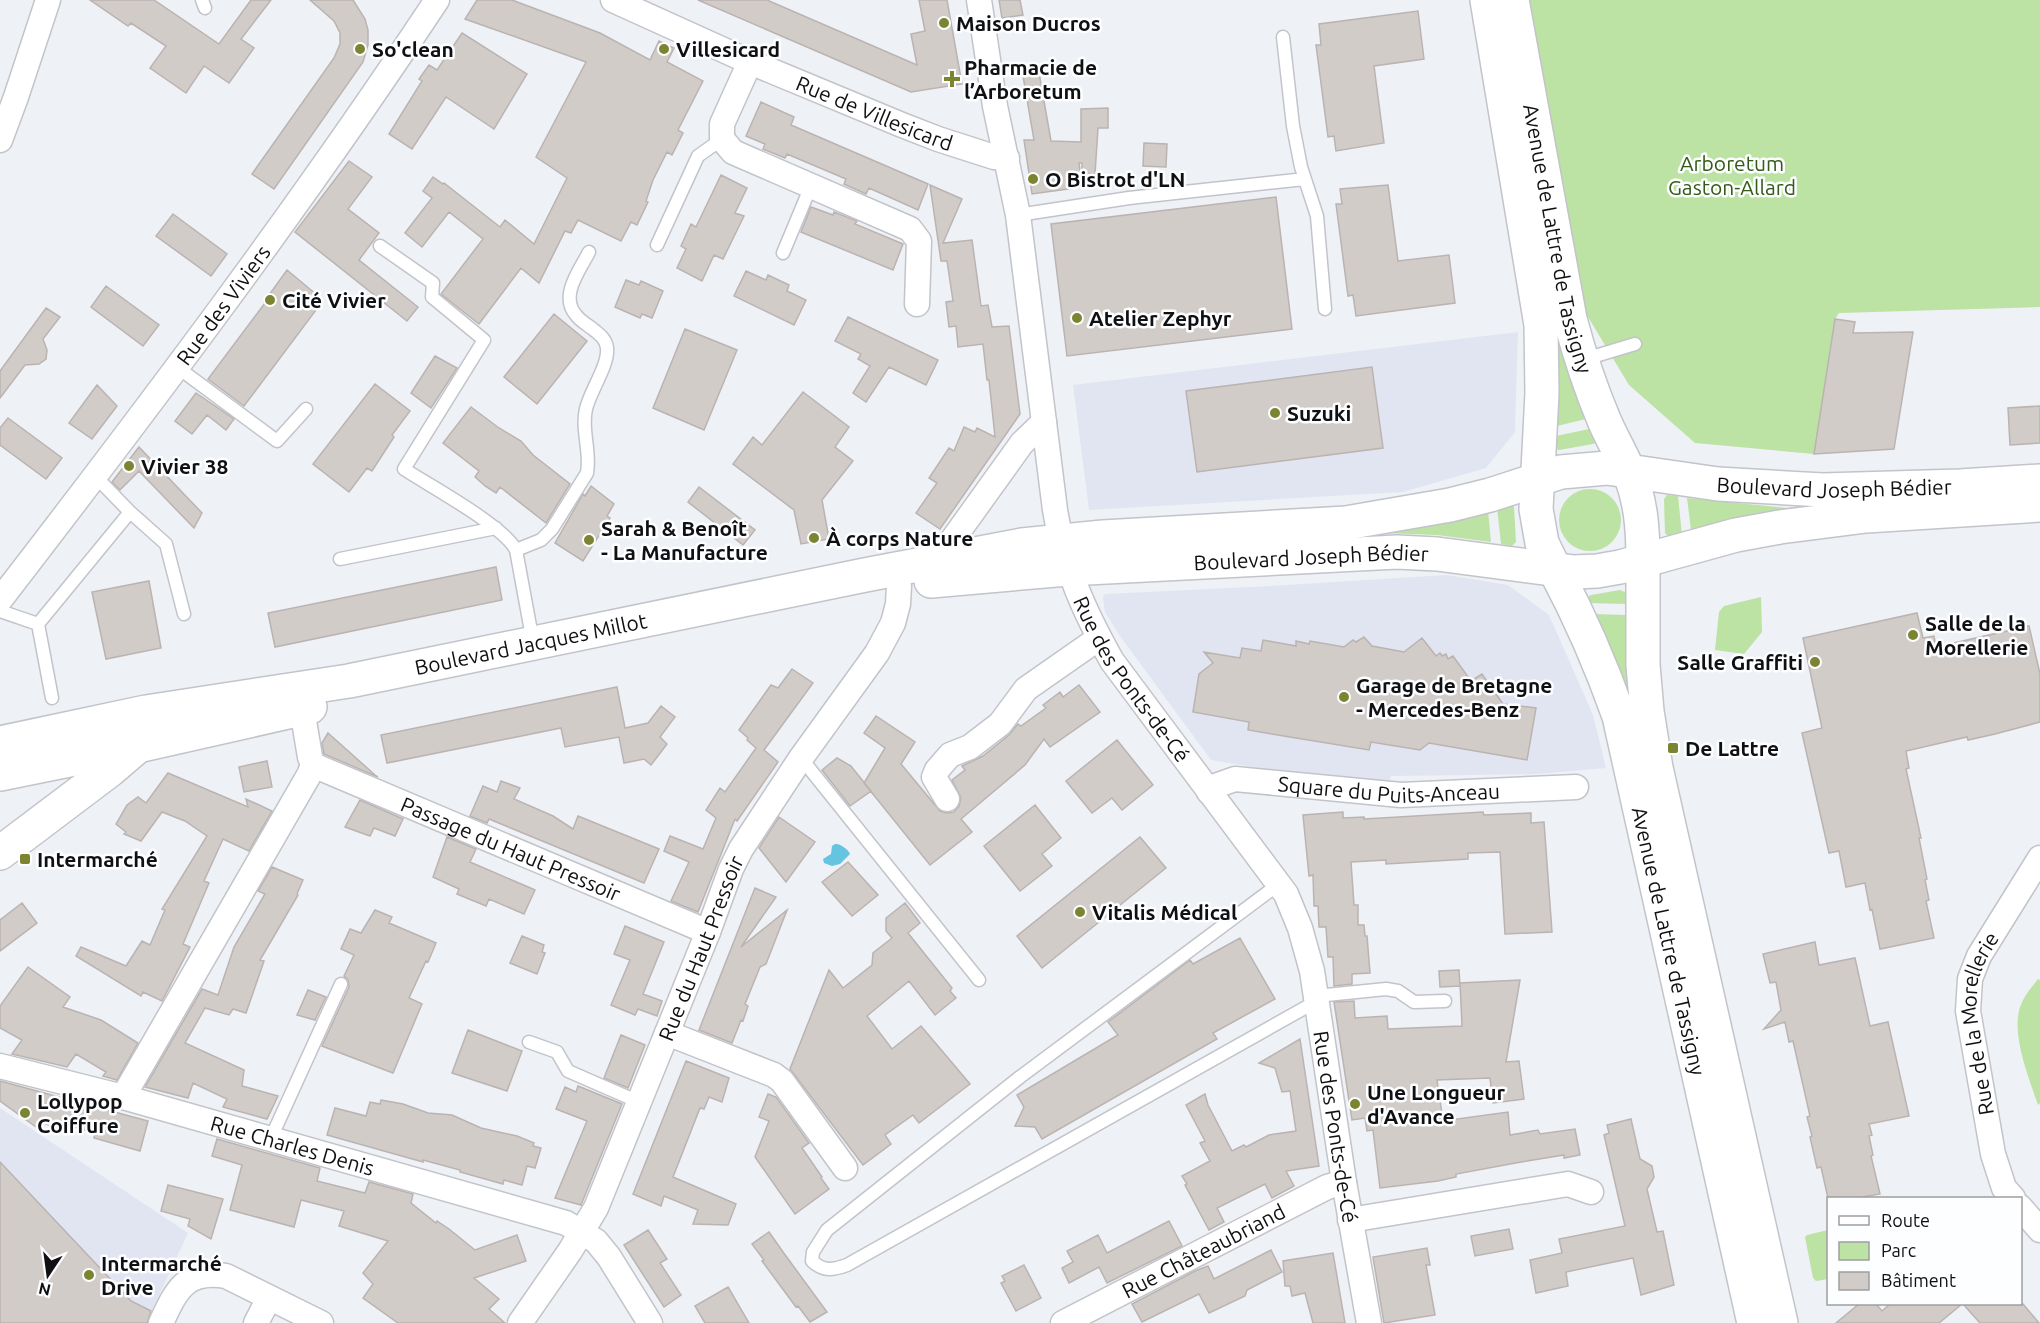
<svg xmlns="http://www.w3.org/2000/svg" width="2040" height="1323" viewBox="0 0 2040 1323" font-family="Ubuntu,sans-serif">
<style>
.built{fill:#e1e5f1}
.green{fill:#bce2a4}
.water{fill:#65c4e0}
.building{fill:#d2ccc9;stroke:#bab3b1;stroke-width:1.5}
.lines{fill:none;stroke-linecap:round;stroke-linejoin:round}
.lane-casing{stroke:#c2c4ca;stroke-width:15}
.street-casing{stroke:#c2c4ca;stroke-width:27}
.secondary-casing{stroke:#c2c4ca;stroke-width:36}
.primary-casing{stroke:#c2c4ca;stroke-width:36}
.lane{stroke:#fff;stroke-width:12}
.street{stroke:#fff;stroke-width:24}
.secondary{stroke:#fff;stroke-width:33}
.primary{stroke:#fff;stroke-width:33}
.poi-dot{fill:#7b8431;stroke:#fdfeff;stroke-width:2}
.labels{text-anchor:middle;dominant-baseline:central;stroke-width:5;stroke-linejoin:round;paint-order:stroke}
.poi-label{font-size:21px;font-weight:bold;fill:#101012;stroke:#fdfeff;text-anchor:start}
.street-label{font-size:21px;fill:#101012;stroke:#fdfeff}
.park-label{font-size:21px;fill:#355917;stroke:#fdfeff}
</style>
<rect width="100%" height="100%" fill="#eef1f6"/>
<path class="built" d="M1518,332L1515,432L1486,468L1403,492L1089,510L1073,385Z
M1447,575L1508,585L1549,615L1593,715L1606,768L1537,774L1391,776L1389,782L1288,773L1211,760L1120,636L1105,612L1103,597L1105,594L1271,586Z
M0,1108L188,1233L146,1323H0Z"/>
<path class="green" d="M1522,0H2040V307L1839,313L1835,319L1814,454L1695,443L1629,385L1573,292Z
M1547,275L1590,418L1557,426L1555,425Z
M1594,428L1597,442L1593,444L1559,450L1556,449V436Z
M1559 520a31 31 0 1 1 62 0a31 31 0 1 1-62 0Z
M1667,495L1678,496L1682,535L1669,537L1665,533L1664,499Z
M1687,498L1787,508L1789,510L1691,530Z
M1512,504L1514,507L1516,542L1512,546L1501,544L1497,507Z
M1488,510L1491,542L1437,535L1383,533Z
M1620,590L1627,593V604L1585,603V599L1591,595Z
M1761,597L1762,632L1744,654L1715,650L1719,612L1724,606Z
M1593,614L1626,615L1627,643L1635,712Z
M2038,979L2040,980V1103L2038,1105C2029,1078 2011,1035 2020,1007C2024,996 2031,988 2038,979Z
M1828,1230V1279L1816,1281L1813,1278L1805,1237L1807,1235Z"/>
<path class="water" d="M835,844C840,843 849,850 850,854L840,864L832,866L824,863L823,859L831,854L832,846Z"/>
<path class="building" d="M90,0H154L219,44L251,0H271L241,39L254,48L229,83L204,66L186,93L150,68L166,46L131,23L128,26Z
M310,0H353L365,19L368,30V45L363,62L274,189L252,174L334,58L340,44V33L334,21Z
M477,0H512L600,33L650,60L659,41L674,48L667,62L703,81L678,130L683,133L672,155L667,152L653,180L646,201L648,202L637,225L631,222L621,241L578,220L571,233L565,231L539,283L521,268L479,324L441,294L483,239L449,212L422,247L405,233L432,198L423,191L433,177L443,184L444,183L500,227L505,220L534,244L567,178L536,157L586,62L465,19Z
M698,0H767L917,65L911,34L925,31L919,0H947L962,84L911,92Z
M999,0H1020L1023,15L1002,18Z
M1418,11L1424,59L1374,66L1384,143L1336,151L1334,136L1328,137L1316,45H1321L1319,24Z
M462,33L527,74L494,129L446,97L412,149L389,134L422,81L419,79L429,65L437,70Z
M1038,67L1051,141L1081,142V109L1108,108V128H1098L1095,174L1082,173V163H1079L1082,187L1032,194L1024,140H1034L1022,70Z
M761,102L794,117L791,125L928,184L918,210L869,188L866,194L844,184L846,179L787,154L785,158L763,149L765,144L746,136Z
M1144,143L1167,144L1166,167L1143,166Z
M349,161L372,177L348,209L379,233L359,260L418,307L407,321L295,232Z
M721,175L747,188L735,213L744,216L723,259L714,255L702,281L677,268L686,249L681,246L691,224L696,227Z
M930,185L962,199L943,243L972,240L981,306L988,305L992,327L1009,326L1020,414L940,529L916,513L937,483L929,478L949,448L954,451L964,427L975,432L977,428L995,437L989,380H987L983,344L958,347L956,326L949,327L946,302L953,301L947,261H941Z
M1388,185L1398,261L1449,255L1455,303L1356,316L1353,295L1348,296L1336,204H1342L1340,189Z
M1276,197L1292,329L1067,356L1051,224Z
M811,207L833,215L834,212L857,221L855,224L903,244L893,270L801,232Z
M173,214L227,254L211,276L156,236Z
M287,270L317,295L315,297L322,302L244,406L208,379L265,303L264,302Z
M746,271L766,280L768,275L789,285L787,291L806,300L794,325L734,296Z
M626,280L639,285L641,281L663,291L652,318L642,314L640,318L615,307Z
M106,286L159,325L143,346L91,307Z
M46,308L60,317L43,339L47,350L46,359L39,364L25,365L0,398V371Z
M554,314L587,341L537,404L504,377Z
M848,317L938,360L926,385L889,367L866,402L853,393L870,366L858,359L861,354L835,341Z
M1835,319L1855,322L1853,333L1913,332L1894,449L1814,454Z
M685,329L737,350L704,430L653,408Z
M435,356L457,368L431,408L411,393Z
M1372,367L1383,448L1197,472L1186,391Z
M375,384L410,411L392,435L394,437L372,471L367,468L349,492L313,464Z
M97,385L117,406L92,439L69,423Z
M803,392L849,427L835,447L853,461L822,500L829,539L801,544L794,510L733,464L753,437L762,445Z
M196,393L234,419L226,430L207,415L192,434L175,421Z
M2040,406V443L2010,445L2008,408Z
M471,407L499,428L521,441L533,455L570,484L546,523L500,487L496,493L485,486L475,477L479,471L443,443Z
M8,418L62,458L46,479L0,445V428Z
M139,447L202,513L194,528L139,471L120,490L112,482Z
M591,486L614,504L607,516L610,518L583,561L555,543L583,494L585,496Z
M699,487L755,530L743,545L688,502Z
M496,567L502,600L275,647L268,613Z
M149,581L161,648L106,659L92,592Z
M1917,613L1923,638L1934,636L1936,647L2029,626L2040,674V722L1995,734L1968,740L1967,737L1906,751L1909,768L1906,769L1921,838H1919L1927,879L1925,880L1929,900L1926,901L1934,938L1880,949L1872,909L1870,910L1865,883L1846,887L1839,851L1829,853L1802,733L1822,728L1803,638Z
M1364,637L1372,646L1404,652L1422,638L1436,656L1440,653L1442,656L1446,654L1448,659L1453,656L1471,681L1482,674L1503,704L1536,708L1527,760L1429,743L1420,750L1371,742L1369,750L1248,730L1249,722L1193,712L1199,674L1213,663L1204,652L1240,658L1242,648L1261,651L1263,640L1296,646V641L1309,644L1310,641L1344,647L1353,640L1356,642Z
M792,669L813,683L764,750L778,762L737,821L735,819L698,912L671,901L689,862L664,851L670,836L703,849L716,818L706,810L720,788L725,792L756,748L747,740L748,738L739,730L771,685L778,688Z
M1079,685L1100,712L1050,747L1044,739L1025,765L961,819L972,832L930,865L864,783L885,748L864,733L876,716L915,742L901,764L940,811L947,813L954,812L959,806L961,798L952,780L965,770L962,766L983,756L1009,735L1018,724L1021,726L1046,708L1043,705L1060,692L1063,697Z
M617,687L625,728L648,723L661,706L675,717L660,737L667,744L651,765L644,759L624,763L619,737L565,747L561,728L387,763L381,735Z
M328,733L375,775L378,777L324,754L322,743Z
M1117,740L1153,785L1122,810L1112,798L1092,813L1066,781Z
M837,758L851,766L871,791L850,806L822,770Z
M267,761L272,787L244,792L239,767Z
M168,773L248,807L246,799L272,811L249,851L223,839L204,881L209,883L183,944L190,947L162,1001L143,992L141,996L76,956L81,947L126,966L142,941L150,945L165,910L162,909L207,836L185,821L162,812L141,841L124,834L126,832L116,824L127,805L138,797L146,803Z
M501,781L520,788L514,799L553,816L573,829L578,816L659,849L644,883L489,819L487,823L470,816L483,786L497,792Z
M360,800L403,819L395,836L374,828L370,836L345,827Z
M1035,805L1061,838L1042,854L1052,866L1020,891L984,846Z
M1343,812V818L1364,817V819L1483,812L1484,815L1531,813V823L1544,822L1552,932L1505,934L1500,852L1468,853V859L1386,864V860L1351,862L1354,905H1358V925H1364L1365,936H1367L1370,973L1352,974V984L1334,986L1333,957H1328L1326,927H1319L1318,906H1314L1313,875L1309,876L1303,815Z
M779,817L815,842L786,882L759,848Z
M447,837L476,849L470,862L535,890L524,914L489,899L486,906L457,894L459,889L433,877Z
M1140,837L1166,868L1042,968L1017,936Z
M848,862L878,895L852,916L822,882Z
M272,867L303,880L297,894L298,895L260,960L264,961L246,1013L233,1009L229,1015L205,1008L185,1043L244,1070L242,1086L278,1096L267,1119L223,1107L227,1099L193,1083L188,1098L145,1087L202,989L218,995L234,947L265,894L258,891Z
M755,888L776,897L741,947L787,910L766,964L760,967L745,1004L748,1006L743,1021L741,1020L732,1043L699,1030Z
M22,903L37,923L0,951V920Z
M905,903L920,923L908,933L952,988L950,991L956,998L935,1015L909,981L867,1016L892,1049L921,1026L970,1084L919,1123L913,1115L885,1135L891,1144L863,1165L790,1069L829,970L843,988L872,965L873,953L892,938L886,931V918Z
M375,910L392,917L389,923L436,943L428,962L426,961L409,998L422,1004L393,1073L322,1046L349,987L348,980L344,976L354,955L341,949L350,929L361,933Z
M625,926L664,942L643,994L662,1001L657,1016L638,1009L635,1015L611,1005L630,960L614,954Z
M522,936L544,945L542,952L545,953L537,974L510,963Z
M1240,938L1275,999L1213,1033L1217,1039L1042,1139L1035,1127L1015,1126L1024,1107L1017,1095L1118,1035L1108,1022L1190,960L1193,964Z
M1815,942L1819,965L1855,958L1870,1026L1888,1022L1909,1116L1869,1124L1872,1135L1869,1136L1873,1155L1871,1156L1880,1194L1857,1198H1828L1821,1167L1817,1168L1810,1137L1812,1136L1807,1117L1810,1116L1793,1041L1789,1042L1785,1022L1764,1029L1781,1010L1776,982L1770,983L1763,954Z
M28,967L70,997L63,1007L101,1020L138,1043L117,1080L103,1076L106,1072L76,1054L67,1067L12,1054L22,1040L0,1028V1006Z
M1459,970L1460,986L1440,987L1439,971Z
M1520,980L1506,1062L1519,1061L1524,1099L1493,1103L1490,1078L1437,1080L1443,1121L1508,1112L1510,1135L1538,1130L1540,1134L1575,1129L1580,1155L1564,1158V1155L1521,1162L1456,1174V1177L1438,1181L1380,1188L1373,1130L1367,1131L1365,1118L1352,1120L1334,1002L1354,1001L1355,1018L1387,1016L1388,1029L1462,1026L1460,983Z
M308,990L326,997L315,1020L297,1015Z
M468,1030L522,1051L507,1091L452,1073Z
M621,1035L645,1045L628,1088L604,1078Z
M1300,1039L1319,1166L1286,1171L1294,1186L1272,1198L1265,1184L1217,1208L1224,1222L1209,1230L1185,1185L1187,1184L1182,1176L1210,1161L1200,1143L1205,1141L1186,1105L1205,1094L1208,1105L1232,1151L1244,1145L1246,1147L1269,1135L1296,1131L1290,1091L1282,1092L1275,1068L1259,1063Z
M686,1061L729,1078L722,1102L709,1097L704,1109L700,1108L673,1177L736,1204L728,1225L693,1224L698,1210L664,1196L661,1206L633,1194Z
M0,1081L148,1121L140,1151L94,1138L95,1133L54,1121L53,1126L39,1122L36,1127L0,1101Z
M578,1086L622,1104L581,1205L555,1198L587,1121L556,1109L565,1087L576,1092Z
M768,1094L776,1097L809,1143L802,1148L822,1177L821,1178L829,1189L795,1214L755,1157L769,1121L759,1117Z
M381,1100L403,1104L428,1113L452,1115L481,1128L517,1136L534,1143L533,1146L541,1148L535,1168L527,1166L522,1185L504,1180L503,1184L460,1172V1170L423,1160V1162L327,1135L335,1108L366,1116L370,1102L380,1104Z
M1631,1119L1640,1159L1652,1166L1654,1177L1647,1189L1657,1232L1663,1231L1674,1285L1641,1295L1633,1258L1566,1272L1568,1286L1536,1293L1530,1260L1562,1253L1559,1239L1625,1226L1604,1135L1609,1133L1607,1125Z
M217,1139L320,1168L317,1181L365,1193L369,1182L413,1194L411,1203L436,1223L437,1221L449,1229L475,1250L517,1235L526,1261L474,1278L499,1299L489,1309L505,1323H398L363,1298L373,1284L363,1273L388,1241L339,1226L344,1211L301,1200L294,1227L230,1210L242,1165L212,1156Z
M0,1162L131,1301L151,1311L147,1323H0Z
M168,1185L223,1199L211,1239L188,1226L190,1219L161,1211Z
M1169,1221L1182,1246L1107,1283L1099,1267L1069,1283L1062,1268L1073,1262L1067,1251L1098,1235L1107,1253Z
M1509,1229L1513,1249L1475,1256L1471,1236Z
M648,1230L667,1259L660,1263L681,1295L664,1307L624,1245Z
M769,1232L783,1252L827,1312L810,1322L798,1306L796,1307L762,1261L764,1260L752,1244Z
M1427,1248L1430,1265H1426L1435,1315L1384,1323L1373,1257Z
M1271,1250L1282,1272L1247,1290L1245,1296L1209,1313L1199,1294L1142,1322L1132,1304L1195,1271L1208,1266L1214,1279Z
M1333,1253L1345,1323H1313L1305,1293L1292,1296L1290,1286H1285L1283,1261Z
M1024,1265L1041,1298L1016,1311L1001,1283L1005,1281L1002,1276Z
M728,1287L749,1323H705L695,1306Z
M1859,1304H1876L1882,1311L1890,1304H1962L1939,1323H1836Z
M1963,1304H2023L2039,1323H1980Z"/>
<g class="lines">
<g class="lane-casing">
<path id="lane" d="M202,0L205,8
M1283,37L1293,126L1301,167L1317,216L1325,309
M1018,215L1129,198L1305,179
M657,245L698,156L722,139
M380,246L433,283L432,297L484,340L404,469C430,486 504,526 516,550L533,642
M783,253L811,186
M1582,360L1635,344
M177,367L277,441L306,409
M130,512L166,544L184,614
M516,550L541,540L552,529L587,473C591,451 581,430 586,409C590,391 609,365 607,348C606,339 600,335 594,330C588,325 580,321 576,315C559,296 580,270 589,252
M340,559L496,528
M0,611L38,624L130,512L95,476
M38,624L52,698
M801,758L979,980
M1279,884L1020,1077L827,1230L813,1252L812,1261C824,1272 833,1270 847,1265L1317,1001
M1316,996L1386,989L1398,991L1414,1002L1445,1001
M529,1042L557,1052L568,1071L639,1102
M271,1138L341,984"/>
</g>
<g class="street-casing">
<g id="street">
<path id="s1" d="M613,0L750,62L902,125L938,139L994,157L1007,158"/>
<path id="s2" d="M979,0L995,106L1018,215L1055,510C1064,567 1084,611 1112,661L1286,894L1300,928L1312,971L1344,1182L1369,1323"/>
<path d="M750,62L722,124V139L733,152L910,229L919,241L917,304"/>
<path d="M0,140L16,97L48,0"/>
<path d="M938,560L1022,443L1044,422"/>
<path id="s3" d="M0,600C151,404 300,207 437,0"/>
<path id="s4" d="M302,709L310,757L313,765L708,932"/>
<path id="s5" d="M1209,792L1218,785L1235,779L1401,795L1576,787"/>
<path d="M947,799L934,777L937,770L950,755L970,747L1000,724L1026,689L1099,638"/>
<path d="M667,1033L774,1075L782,1081L845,1168"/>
<path id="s6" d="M0,1066L123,1097L566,1223L596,1241L609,1257L650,1323"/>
<path d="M123,1097L309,775L313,765"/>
<path id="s7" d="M2013,1198L2004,1188L1993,1154L1968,1011L1970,979L1979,956L2040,858"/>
<path d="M2020,1207L2040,1230"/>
<path d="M1350,1220L1568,1184L1591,1192"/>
<path d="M161,1323C176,1291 185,1269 226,1276L321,1323"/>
<path d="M256,1323L269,1298"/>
<path id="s8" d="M520,1323L570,1251L596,1208L708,932L731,869L741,849L801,758L877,653L893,623L898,604L899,586"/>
<path id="s9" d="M1063,1323L1327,1187L1344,1182"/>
</g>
</g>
<g class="secondary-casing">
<g id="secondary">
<path d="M1643,560V665L1647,711L1656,768L1781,1323"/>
<path id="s10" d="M1555,570C1580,617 1601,665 1619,716L1754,1323"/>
<path d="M0,853L110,770L138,746"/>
</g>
</g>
<g class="primary-casing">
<g id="primary">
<path d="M1487,0L1541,325L1542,393L1536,509L1542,543L1555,570"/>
<path id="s11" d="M1512,0L1570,319C1579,353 1590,387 1604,420C1611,437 1621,453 1628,470C1641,499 1643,529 1643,560"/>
<path id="s12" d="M931,581L1068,569L1397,552L1437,554L1574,572L1597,571L1620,567L1736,535L1780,527L1866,516L2040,505"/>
<path id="s13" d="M0,743L146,712L349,681L865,575L1022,545L1103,537L1346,523L1450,505L1490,495L1561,472L1607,468L1718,484L1823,490L1960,486L2040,481"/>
<path d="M0,774L138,746L310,707"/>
</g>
</g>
<use href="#lane" class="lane"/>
<use href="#street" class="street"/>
<use href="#secondary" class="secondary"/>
<use href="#primary" class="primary"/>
</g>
<g class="poi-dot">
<circle cx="944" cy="23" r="6"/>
<circle cx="360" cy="49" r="6"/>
<circle cx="664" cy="49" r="6"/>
<path d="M949 70h6v6h6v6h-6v6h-6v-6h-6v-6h6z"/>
<circle cx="1033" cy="179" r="6"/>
<circle cx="270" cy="300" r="6"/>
<circle cx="1077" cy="318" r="6"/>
<circle cx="1275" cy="413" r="6"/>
<circle cx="129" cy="466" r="6"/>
<circle cx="814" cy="538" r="6"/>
<circle cx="589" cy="540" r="6"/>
<circle cx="1913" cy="635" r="6"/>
<circle cx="1815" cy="662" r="6"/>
<circle cx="1344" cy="697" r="6"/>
<rect x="1667" y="742" width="12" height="12" rx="3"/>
<rect x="19" y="853" width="12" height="12" rx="3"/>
<circle cx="1080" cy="912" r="6"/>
<circle cx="1355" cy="1104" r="6"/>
<circle cx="25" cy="1113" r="6"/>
<circle cx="89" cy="1275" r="6"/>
</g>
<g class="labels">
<g class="poi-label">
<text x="956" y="23">Maison Ducros</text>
<text x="372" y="49">So'clean</text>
<text x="676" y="49">Villesicard</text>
<text x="964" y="67">Pharmacie de<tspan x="964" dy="24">l’Arboretum</tspan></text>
<text x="1045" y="179">O Bistrot d'LN</text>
<text x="282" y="300">Cité Vivier</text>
<text x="1089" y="318">Atelier Zephyr</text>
<text x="1287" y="413">Suzuki</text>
<text x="141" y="466">Vivier 38</text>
<text x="601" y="528">Sarah &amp; Benoît<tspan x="601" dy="24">- La Manufacture</tspan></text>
<text x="826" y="538">À corps Nature</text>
<text x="1925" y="623">Salle de la<tspan x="1925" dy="24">Morellerie</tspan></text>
<text x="1803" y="662" text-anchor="end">Salle Graffiti</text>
<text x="1356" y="685">Garage de Bretagne<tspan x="1356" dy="24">- Mercedes-Benz</tspan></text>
<text x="1685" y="748">De Lattre</text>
<text x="37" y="859">Intermarché</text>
<text x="1092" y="912">Vitalis Médical</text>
<text x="1367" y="1092">Une Longueur<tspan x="1367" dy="24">d'Avance</tspan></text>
<text x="37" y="1101">Lollypop<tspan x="37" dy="24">Coiffure</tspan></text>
<text x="101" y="1263">Intermarché<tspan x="101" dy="24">Drive</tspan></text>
</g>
<g class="street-label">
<text stroke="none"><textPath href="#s1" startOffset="285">Rue de Villesicard</textPath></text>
<text stroke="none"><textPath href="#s11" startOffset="243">Avenue de Lattre de Tassigny</textPath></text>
<text stroke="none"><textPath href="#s3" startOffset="370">Rue des Viviers</textPath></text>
<text stroke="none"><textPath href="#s13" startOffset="1862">Boulevard Joseph Bédier</textPath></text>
<text stroke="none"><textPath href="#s12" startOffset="381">Boulevard Joseph Bédier</textPath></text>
<text stroke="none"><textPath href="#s13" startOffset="540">Boulevard Jacques Millot</textPath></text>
<text stroke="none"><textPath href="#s2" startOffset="704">Rue des Ponts-de-Cé</textPath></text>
<text stroke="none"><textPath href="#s5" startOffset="184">Square du Puits-Anceau</textPath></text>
<text stroke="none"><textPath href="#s4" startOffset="272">Passage du Haut Pressoir</textPath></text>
<text stroke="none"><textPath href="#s10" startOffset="390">Avenue de Lattre de Tassigny</textPath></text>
<text stroke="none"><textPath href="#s8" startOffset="418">Rue du Haut Pressoir</textPath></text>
<text stroke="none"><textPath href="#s7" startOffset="183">Rue de la Morellerie</textPath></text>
<text stroke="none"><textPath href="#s2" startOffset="1208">Rue des Ponts-de-Cé</textPath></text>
<text stroke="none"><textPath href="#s6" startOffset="303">Rue Charles Denis</textPath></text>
<text stroke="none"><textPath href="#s9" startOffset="158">Rue Châteaubriand</textPath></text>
</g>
<g class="park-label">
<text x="1732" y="163">Arboretum<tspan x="1732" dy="24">Gaston-Allard</tspan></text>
</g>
</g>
<rect x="1827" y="1197" width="195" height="108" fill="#fdfeff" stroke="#9e9fa0" stroke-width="1.5"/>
<rect x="1839" y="1216" width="30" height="9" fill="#ffffff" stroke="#9e9fa0" stroke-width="1.5"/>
<text x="1881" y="1227" font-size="18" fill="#101012">Route</text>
<rect x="1839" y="1242" width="30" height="18" fill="#bce2a4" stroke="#9e9fa0" stroke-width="1.5"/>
<text x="1881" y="1257" font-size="18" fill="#101012">Parc</text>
<rect x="1839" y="1272" width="30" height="18" fill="#d2ccc9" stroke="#9e9fa0" stroke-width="1.5"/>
<text x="1881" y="1287" font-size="18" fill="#101012">Bâtiment</text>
<g transform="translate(48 1275) rotate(193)" stroke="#fdfeff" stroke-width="4.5" paint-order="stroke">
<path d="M0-4.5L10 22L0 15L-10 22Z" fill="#101012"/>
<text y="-9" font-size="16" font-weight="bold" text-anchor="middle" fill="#101012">N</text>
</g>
</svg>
